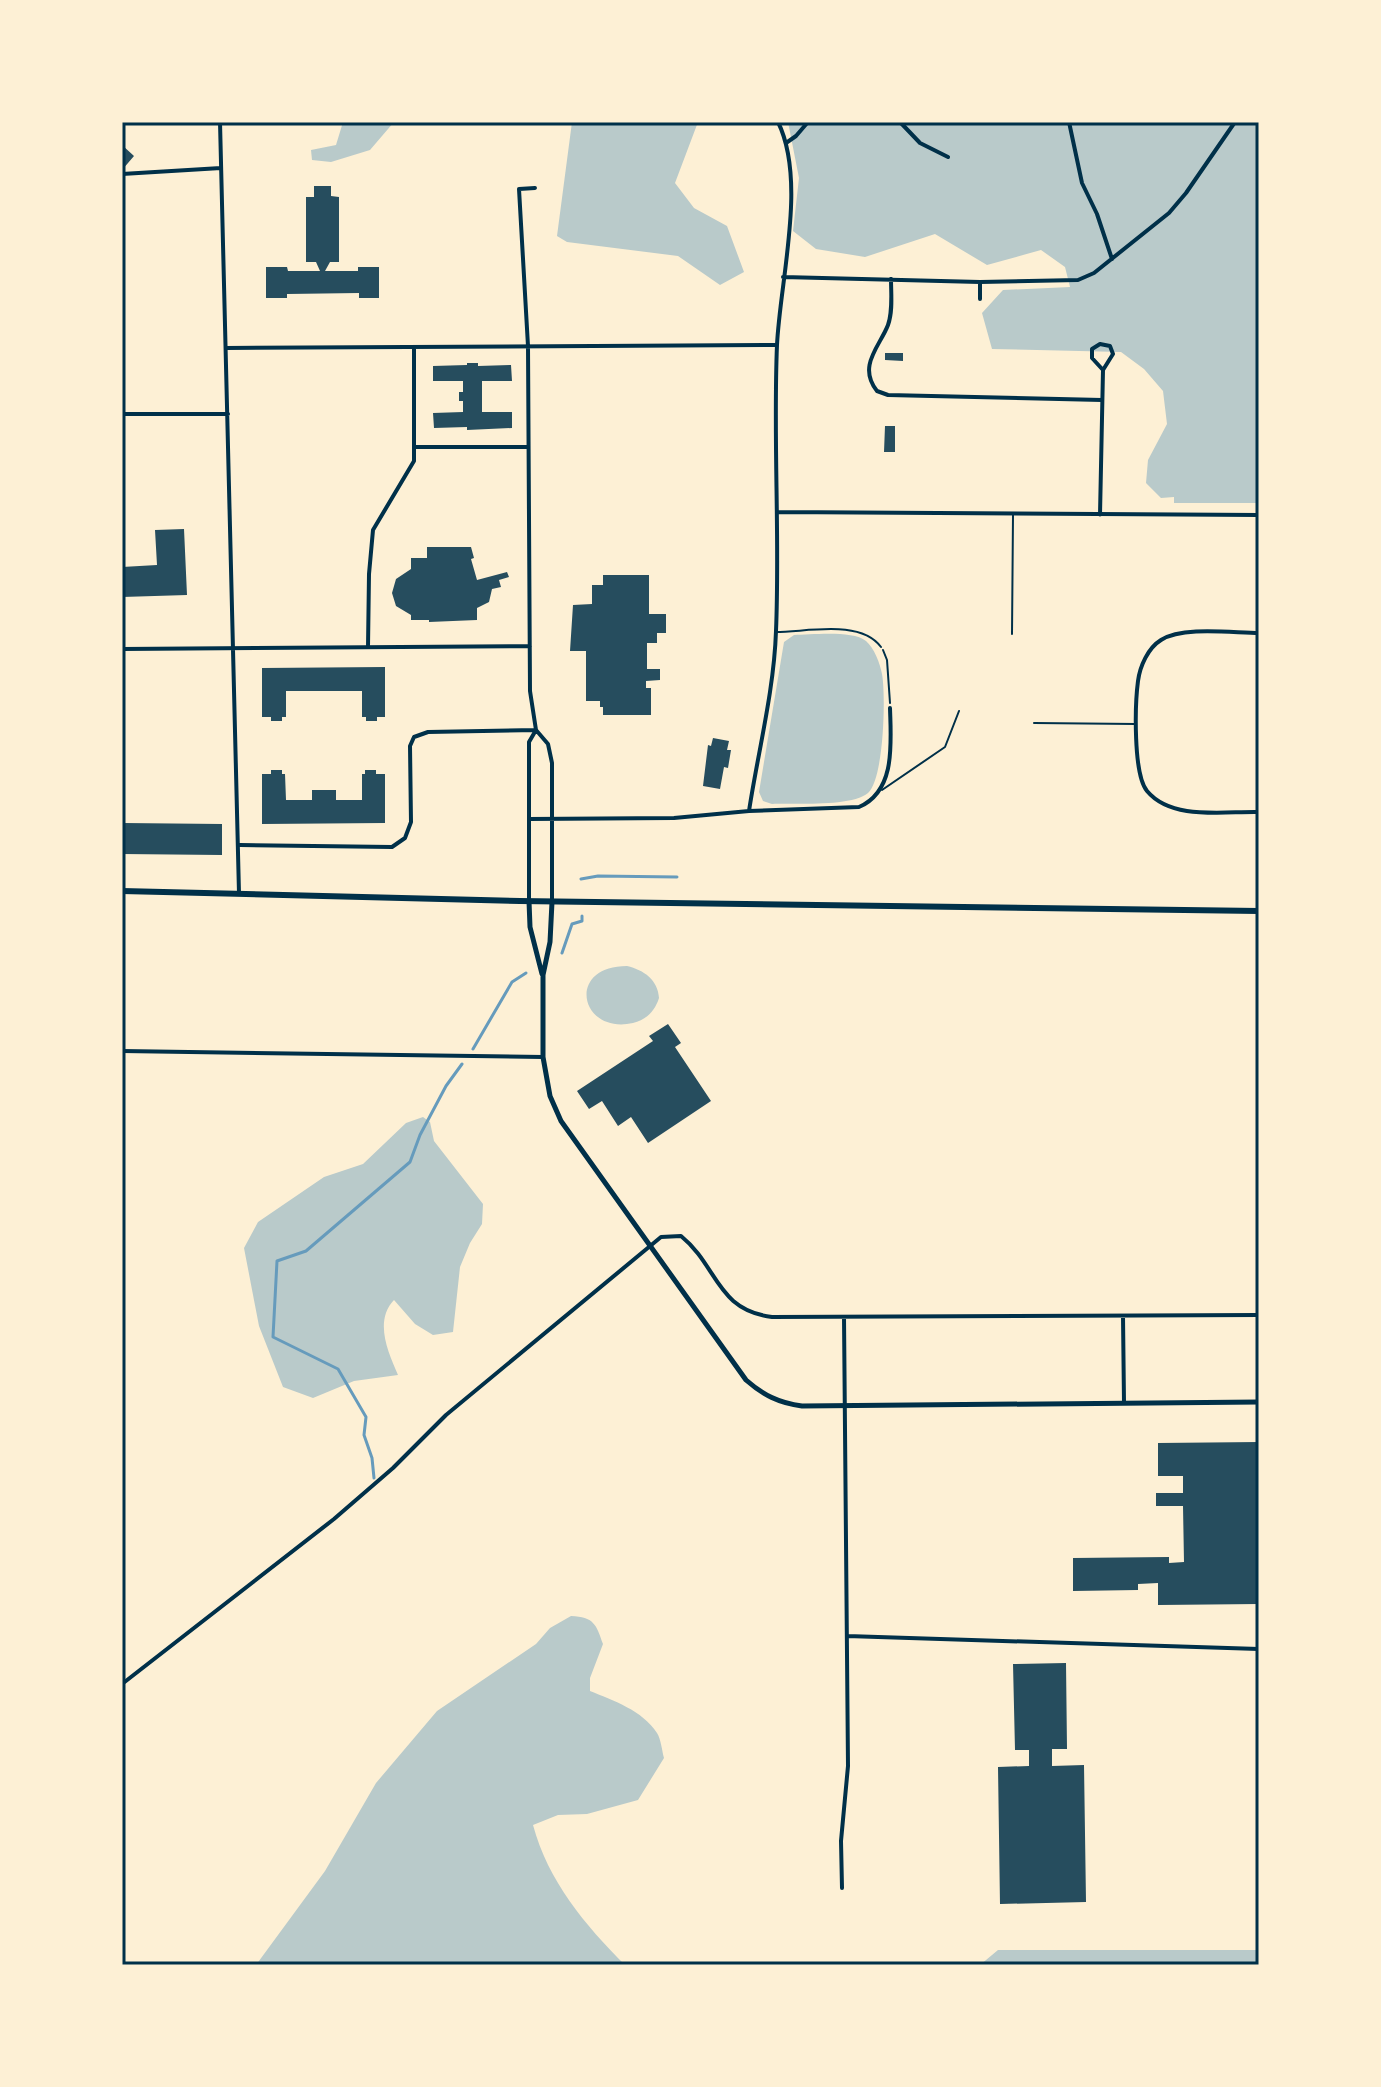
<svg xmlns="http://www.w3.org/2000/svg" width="1381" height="2087" viewBox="0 0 1381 2087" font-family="Figtree,sans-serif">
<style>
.green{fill:#b9caca}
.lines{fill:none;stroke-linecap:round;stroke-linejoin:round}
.stream{stroke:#669bbc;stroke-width:3}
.building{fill:#264d5e}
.path{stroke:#003049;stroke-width:2}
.service{stroke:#003049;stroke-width:2}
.minor{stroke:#003049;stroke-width:4}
.tertiary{stroke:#003049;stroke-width:5}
.secondary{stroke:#003049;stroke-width:6}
.neatline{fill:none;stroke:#003049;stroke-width:3}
</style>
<rect width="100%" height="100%" fill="#fdf0d5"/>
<path class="green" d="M343,122H394L370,150L331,162L312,160L311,150L336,145Z
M572,122H698L675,183L694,208L727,226L744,272L720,285L678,256L567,242L557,236Z
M788,122H1259V503H1174V497L1161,498L1146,483L1148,460L1167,424L1163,391L1144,369L1121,352L992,349L982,313L1003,290L1070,287L1065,267L1041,250L987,265L935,234L865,257L816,249L793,231L799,178Z
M794,635C811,635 852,630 866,641C874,648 880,663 882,674C886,695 884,779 868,793C852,807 795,803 772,804L763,801L759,792L784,642Z
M627,966C644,970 658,980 659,998C655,1011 646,1020 633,1023C580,1035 565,966 627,966Z
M423,1117L430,1122L434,1141L483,1204L482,1224L470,1243L460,1267L453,1332L433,1335L415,1324L394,1300C374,1321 388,1352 398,1375L354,1381L313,1398L283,1387L259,1326L244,1248L258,1222L324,1177L363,1164L406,1123Z
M571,1616C594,1617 596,1624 603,1644L590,1678V1691C614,1701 642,1710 657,1733C661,1739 662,1751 664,1758L638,1800L587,1814L558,1815L533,1825C548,1881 585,1925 625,1965H256L325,1871L376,1783L437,1711L536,1644L550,1628Z
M998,1950H1259V1965H980Z"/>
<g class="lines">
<path class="stream" d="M581,879L598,876L677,877
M562,953L572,924L582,921V916
M473,1049L512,982L526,973
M374,1478L372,1458L364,1435L366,1417L338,1369L273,1337L277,1261L306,1251L410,1162L420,1135L446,1086L462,1064"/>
</g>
<path class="building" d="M122,145L134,156L122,170Z
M314,186H331V196L339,197V262H330L325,271H358V267H379V298H359V293L287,294V298H266V267H287L288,271H320L316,262H306V197H314Z
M885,353H903V361L885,360Z
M467,363H478V366L511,365L512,381H482V412H512V428L467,430V427L434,428L433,413L463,412V401H459V392H463V381H433V366L467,365Z
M885,426H895V452H884Z
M184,529L187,595L122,597V567L157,565L155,530Z
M427,547H471L474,558L471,559L477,580L507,572L509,577L499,580L501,587L492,589L489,602L477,608V620L429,622V620H411V615L396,606L392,593L396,579L411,569V558H427Z
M603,575H649V614H666V633H657V643H647V669H660V680L646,681V688H651V715H603V707H600V701H586V651H570L573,605L592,604V585H603Z
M385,667V717H377V721H366V717H362V691H286V717H282V721H271V717H262V668Z
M713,738L729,741L727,750H731L728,768L724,767L720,789L703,786L708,745L711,746Z
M271,770H282V774H285L286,800H312V790H336V800H362V774H365V770H376V774H385V823L262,824V774H271Z
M123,823L222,824V855L122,854Z
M668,1024L681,1043L675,1047L711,1101L648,1143L631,1117L618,1126L602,1101L589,1109L577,1091L653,1041L649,1036Z
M1259,1442V1604L1158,1605V1583L1138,1584V1590L1073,1591V1558L1169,1557V1563L1184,1562L1183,1506H1156V1493H1183V1476H1158V1443Z
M1066,1663L1067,1749H1052V1766L1084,1765L1086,1902L1000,1904L998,1767L1029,1766V1750H1015L1013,1664Z"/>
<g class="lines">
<path class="path" d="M883,650L887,660L890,703"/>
<path class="service" d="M776,632C807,632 860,619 881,647
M1012,634L1013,515
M1034,723L1136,724
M882,790L945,747L959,711"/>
<path class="minor" d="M220,122L239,893
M900,122L920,143L948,157
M1069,122L1082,183L1097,214L1112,259
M786,143L796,136L808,122
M122,174L221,168
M535,188L519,189L528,346L530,691L536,730L548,744L552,763V902
M783,277L980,282L1078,280L1094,273L1169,213L1186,193L1235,122
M891,279C891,294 893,311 888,325C880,346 857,366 877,391L888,395L1102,400
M980,299V282
M226,348L777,345
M122,414H228
M415,447H528
M777,512L1259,515
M1100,515L1103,370L1113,354L1110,346L1100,344L1092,349V358L1103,370
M1259,633C1233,633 1183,626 1161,640C1148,648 1140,666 1138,681C1135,704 1133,774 1147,791C1172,821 1225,811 1259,812
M368,647L369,574L373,530L414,461V347
M122,649L530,646
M749,811C758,752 774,691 776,631C780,535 773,440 777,345C780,280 807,181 778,122
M529,819L674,818L749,811L859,807C896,791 891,743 890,708
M240,845L392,847L405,838L411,822L410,746L414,737L428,732L536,730
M529,901V742L536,730
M122,1051L543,1057
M1123,1316L1124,1403
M847,1636L1259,1649
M122,1684L334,1519L393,1468L446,1415L661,1237L681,1236C718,1266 716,1310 772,1317L1259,1315
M842,1888L841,1841L848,1766L844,1317"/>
<path class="tertiary" d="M529,901L530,927L542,974
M552,902L550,942L543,975V1057L550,1096L561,1121L746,1380C763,1395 779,1403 802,1406L1259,1402"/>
<path class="secondary" d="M122,891L520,901L1259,911"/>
</g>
<rect width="1381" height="2087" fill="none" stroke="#fdf0d5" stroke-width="248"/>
<rect x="124" y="124" width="1133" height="1839" class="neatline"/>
</svg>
